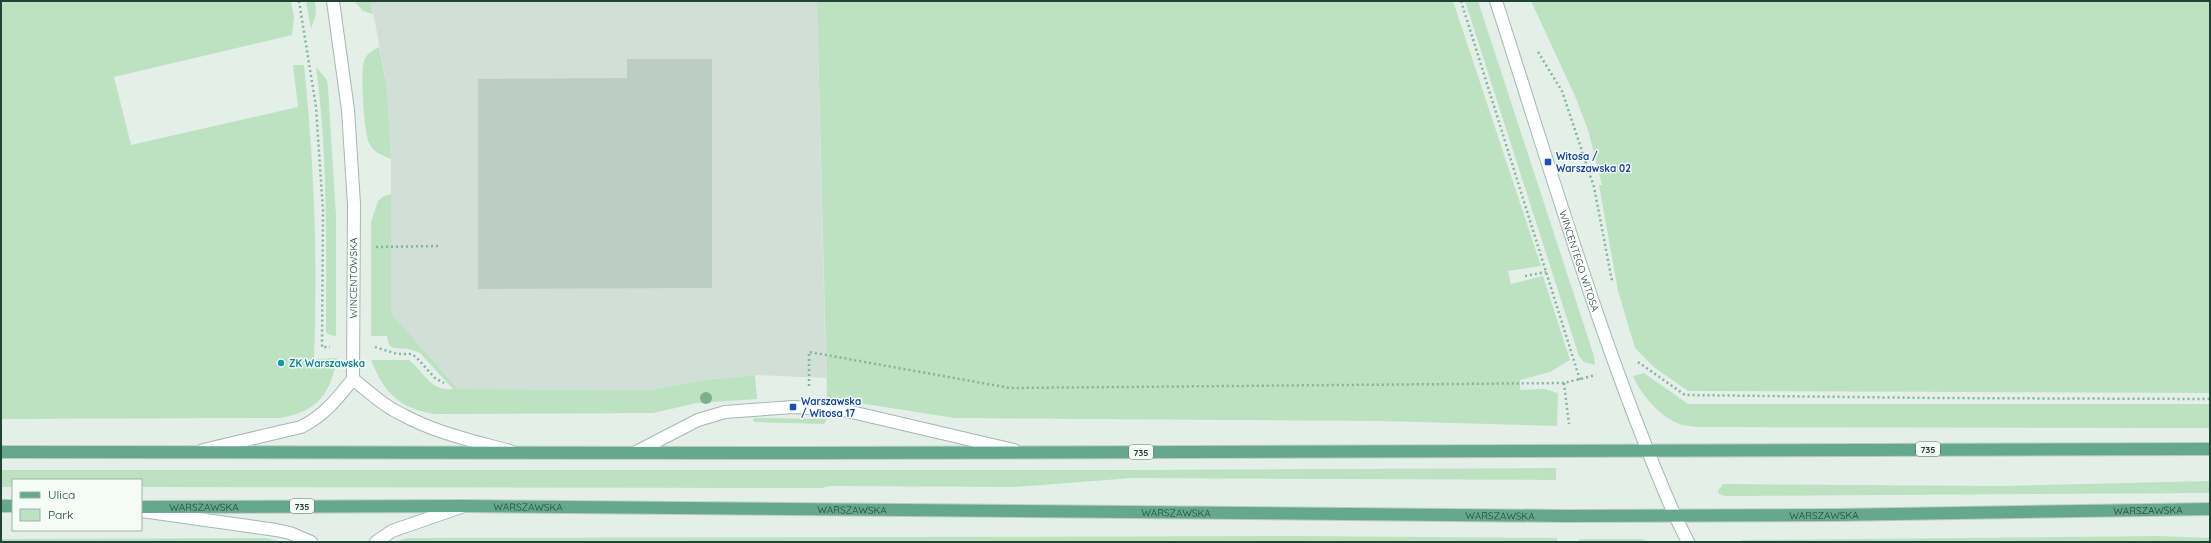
<svg xmlns="http://www.w3.org/2000/svg" width="2211" height="543" viewBox="0 0 2211 543" font-family="Quicksand,sans-serif">
<style>
.built{fill:#d2dfd8}
.green{fill:#bce2c2}
.building{fill:#bccdc4}
.lines{fill:none;stroke-linecap:round;stroke-linejoin:round}
.lane-casing{stroke:#a6b8b0;stroke-width:14}
.street-casing{stroke:#a6b8b0;stroke-width:14}
.secondary-casing{stroke:#a1bcb0;stroke-width:14}
.primary-casing{stroke:#c1cac7;stroke-width:14}
.path{stroke:#82b59f;stroke-width:2.5;stroke-dasharray:2 3;stroke-linecap:butt}
.lane{stroke:#fff;stroke-width:12}
.street{stroke:#fff;stroke-width:12}
.secondary{stroke:#fff;stroke-width:12}
.primary{stroke:#65a88f;stroke-width:12}
.tree{fill:#7db18c}
.transit-dot{fill:#1a4fb4;stroke:#f5fbf7;stroke-width:1.5}
.culture-dot{fill:#0f9aa8;stroke:#f5fbf7;stroke-width:1.5}
.labels{text-anchor:middle;dominant-baseline:central;stroke-width:3;stroke-linejoin:round;paint-order:stroke}
.shield{fill:#f5fbf7;stroke:#617a70;stroke-width:1}
.shield-label{font-size:9px;font-weight:bold;fill:#214336}
.transit-label{font-size:10px;font-weight:bold;fill:#164399;stroke:#f5fbf7;text-anchor:start}
.street-label{font-size:10px;fill:#214336;stroke:#f5fbf7}
.culture-label{font-size:10px;font-weight:bold;fill:#0d838f;stroke:#f5fbf7;text-anchor:start}
</style>
<rect width="100%" height="100%" fill="#e4efe9"/>
<path class="built" d="M371,1H817L826,378L755,375L704,380L651,390L458,389L391,313V159L387,87Z"/>
<path class="green" d="M1,1H291L294,17L292,35L114,77L131,145L298,107L293,65H304C314,163 318,261 314,359L337,358C330,395 318,411 280,418L1,419Z
M306,1H315L316,14L311,29Z
M354,1H371L373,14L363,11Z
M817,1H1453L1541,266L1508,271L1511,284L1543,276L1570,360L1550,372L1520,380V390L1544,389L1558,393L1557,426L1380,421L955,418L827,398Z
M1465,1H1478L1594,356L1595,365L1584,362L1579,356Z
M1531,1H2210V393L1688,391L1654,367L1635,348L1618,291L1599,185H1602L1588,130L1575,96Z
M379,47L387,87L391,159C382,155 373,152 369,143C364,132 360,73 364,61C366,54 373,50 379,47Z
M316,67L327,80L328,87L336,215V336L330,335L326,332C326,244 328,155 316,67Z
M391,194V313L458,389L651,390L704,380L755,375L757,399L697,403L653,413L435,414C400,409 384,393 371,360H409C424,372 431,392 453,389L420,353L408,349L393,348L389,345L387,336H371V222L378,201L384,196Z
M1644,373L1688,404H2210V428L1697,427C1692,426 1686,426 1682,425C1661,418 1641,395 1633,376Z
M755,418L827,419L824,424L754,422L753,419Z
M1556,468V480L1132,478L1015,487L829,486L822,488L141,487V480H13V487H1V470H1130Z
M2210,481V493L1725,496L1719,494L1718,491L1723,484L2003,486Z
M1302,536L1557,538V542H395L407,538Z
M2160,536L2210,538V542H1739L1742,540Z
M266,538L281,542H1V539Z
M1578,539H1641L1651,542H1581Z"/>
<path class="building" d="M627,59H712V288L478,289V79L627,78Z
M282,357L286,360L279,369L275,366Z"/>
<g class="lines">
<g class="lane-casing">
<path id="lane" d="M636,452L698,420L725,412L793,407L843,410L1014,450"/>
</g>
<g class="street-casing">
<path id="street" d="M333,1L348,110L354,204L353,379
M353,379C369,392 384,406 403,415C436,433 474,441 510,451
M203,450L301,427C324,416 337,399 353,379
M142,511L276,530L290,533L311,542
M1675,516L1688,542
M376,542L392,531L461,507"/>
</g>
<g class="secondary-casing">
<g id="secondary">
<path id="s1" d="M1496,1C1552,173 1602,349 1675,516"/>
</g>
</g>
<g class="primary-casing">
<g id="primary">
<path d="M1,452L805,453L2210,449"/>
<path d="M1,506H13"/>
<path id="s2" d="M141,507L464,506L1567,516L1835,515L2210,509"/>
</g>
</g>
<path class="path" d="M299,1L316,107L323,211L322,347H330
M1461,1L1580,380
M1538,52L1562,91L1594,187L1612,281
M376,247L440,246
M1525,276L1546,272
M375,347L397,354H411L416,357L435,378L444,383
M1638,362L1685,395L1934,398L2210,399
M1564,383L1569,424
M809,386V352L1010,388L1564,383L1596,375"/>
<use href="#lane" class="lane"/>
<use href="#street" class="street"/>
<use href="#secondary" class="secondary"/>
<use href="#primary" class="primary"/>
</g>
<circle class="tree" cx="706" cy="398" r="6"/>
<g class="transit-dot">
<rect x="1544" y="158" width="8" height="8" rx="2"/>
<rect x="789" y="403" width="8" height="8" rx="2"/>
</g>
<circle class="culture-dot" cx="281" cy="363" r="4"/>
<g class="labels">
<g class="shield">
<rect x="1916" y="442" width="24" height="14" rx="3"/>
<rect x="1129" y="445" width="24" height="14" rx="3"/>
<rect x="290" y="499" width="24" height="14" rx="3"/>
</g>
<g class="shield-label">
<text x="1928" y="449">735</text>
<text x="1141" y="452">735</text>
<text x="302" y="506">735</text>
</g>
<g class="transit-label">
<text x="1556" y="156">Witosa /<tspan x="1556" dy="12">Warszawska 02</tspan></text>
<text x="801" y="401">Warszawska<tspan x="801" dy="12">/ Witosa 17</tspan></text>
</g>
<g class="street-label">
<text stroke="none"><textPath href="#s1" startOffset="273">WINCENTEGO WITOSA</textPath></text>
<text transform="translate(353 278) rotate(-90)">WINCENTOWSKA</text>
<text stroke="none"><textPath href="#s2" startOffset="63">WARSZAWSKA</textPath></text>
<text stroke="none"><textPath href="#s2" startOffset="387">WARSZAWSKA</textPath></text>
<text stroke="none"><textPath href="#s2" startOffset="711">WARSZAWSKA</textPath></text>
<text stroke="none"><textPath href="#s2" startOffset="2007">WARSZAWSKA</textPath></text>
<text stroke="none"><textPath href="#s2" startOffset="1035">WARSZAWSKA</textPath></text>
<text stroke="none"><textPath href="#s2" startOffset="1359">WARSZAWSKA</textPath></text>
<text stroke="none"><textPath href="#s2" startOffset="1683">WARSZAWSKA</textPath></text>
</g>
<g class="culture-label">
<text x="289" y="363">ZK Warszawska</text>
</g>
</g>
<rect width="2211" height="543" fill="none" stroke="#214336" stroke-width="4"/>
<rect x="12" y="479" width="130" height="52" fill="#f5fbf7" stroke="#a0b1aa"/>
<rect x="20" y="492" width="20" height="6" fill="#65a88f" stroke="#a0b1aa"/>
<text x="48" y="499" font-size="12" fill="#214336">Ulica</text>
<rect x="20" y="509" width="20" height="12" fill="#bce2c2" stroke="#a0b1aa"/>
<text x="48" y="519" font-size="12" fill="#214336">Park</text>
</svg>
